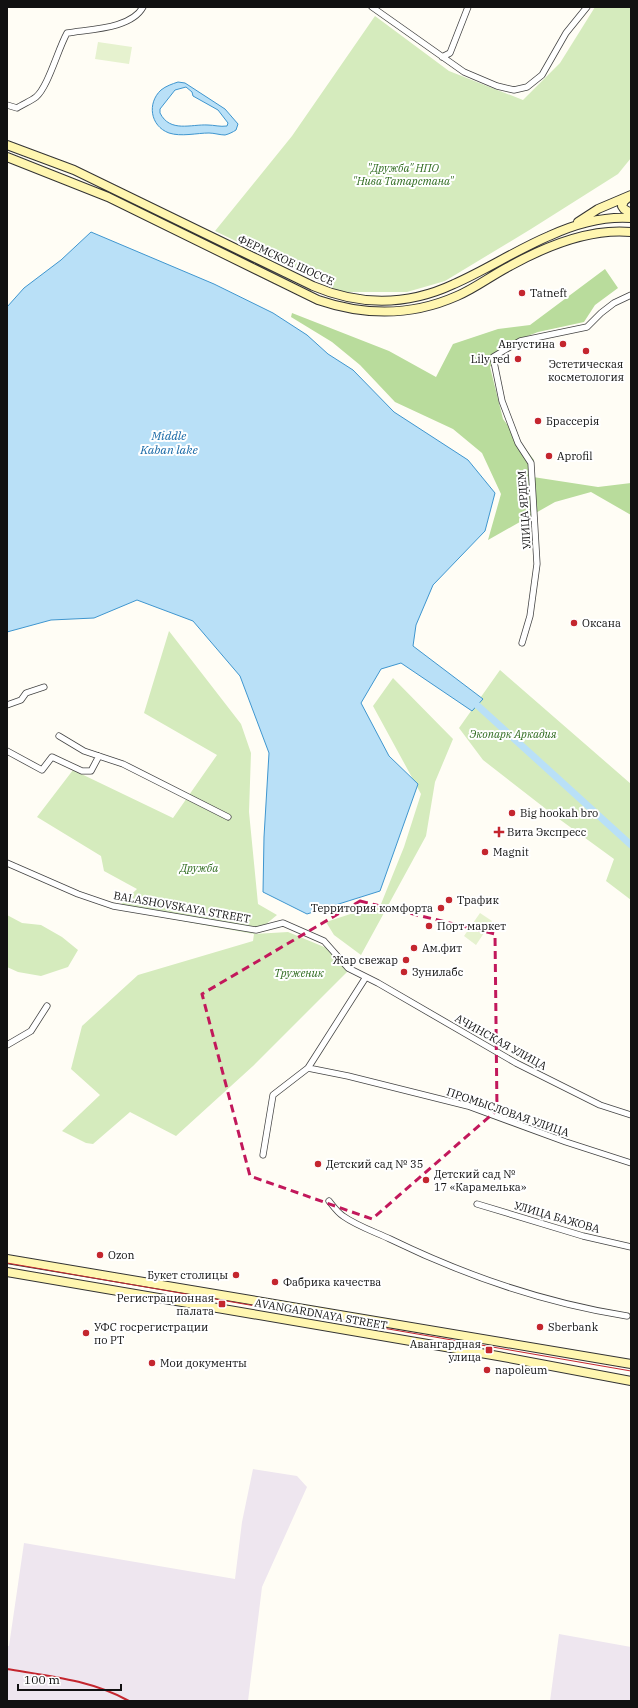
<svg xmlns="http://www.w3.org/2000/svg" width="638" height="1708" viewBox="0 0 638 1708" font-family="'IBM Plex Serif',serif">
<style>
.industrial{fill:#eee6ef}
.green{fill:#d5ebbd}
.forest{fill:#b9dc9c}
.pitch{fill:#e6f2cf}
.water{fill:#b9e0f7;stroke:#3f96cf;fill-rule:evenodd}
.lines{fill:none;stroke-linecap:round;stroke-linejoin:round}
.canal{stroke:#b9e0f7;stroke-width:7}
.minor-casing{stroke:#444;stroke-width:7}
.secondary-casing{stroke:#333;stroke-width:10}
.minor{stroke:#fff;stroke-width:5.5}
.secondary{stroke:#fff6b0;stroke-width:8}
.tram{stroke:#c4262e;stroke-width:1}
.rail{stroke:#c4262e;stroke-width:2}
.marked{fill:none;stroke:#c2185b;stroke-width:3;stroke-dasharray:8 5;stroke-linejoin:round}
.poi-dot{fill:#c4262e;stroke:#fff;stroke-width:1.5}
.labels{text-anchor:middle;dominant-baseline:central;stroke-width:4;stroke-linejoin:round;paint-order:stroke}
.park-label{font-size:11px;font-style:italic;fill:#2f6b1f;stroke:#fff}
.street-label{font-size:11px;fill:#111;stroke:#fff}
.poi-label{font-size:11px;fill:#111;stroke:#fff;text-anchor:start}
.water-label{font-size:12px;font-style:italic;fill:#1768a6;stroke:#fff}
</style>
<rect width="100%" height="100%" fill="#fffdf5"/>
<path class="industrial" d="M253,1469L297,1476L307,1487L262,1587L248,1701H7V1646H9L24,1543L235,1579L242,1522Z
M559,1634L631,1647V1701H550Z"/>
<path class="green" d="M595,7H631V158L618,174L531,229L445,281L407,292H341L215,231L292,136L375,16L449,71L523,100L560,63Z
M169,631L241,724L251,753L249,812L258,904L277,915L254,934L288,932L329,949L347,972L253,1066L176,1136L130,1112L93,1144L86,1143L62,1131L100,1095L71,1069L82,1026L138,975L253,941L254,934L116,909L137,889L104,871L101,856L37,817L73,770L173,818L217,755L144,713Z
M500,670L631,784V900L606,881L614,859L555,816L483,760L459,728Z
M393,678L453,739L435,782L426,836L361,955L334,935L326,922L381,904L404,847L421,794L373,706Z
M7,915L22,923L41,925L62,937L78,950L68,967L41,976L18,972L7,967Z"/>
<path class="forest" d="M605,269L618,288L595,305L584,322L538,332L504,345L490,367L503,419L534,460L533,477L598,487L631,483V515L591,492L555,502L488,540L501,494L482,453L453,429L395,402L360,365L332,342L291,317L292,313L389,351L436,377L453,344L498,329L530,325Z"/>
<path class="pitch" d="M98,42L132,47L129,64L95,59Z
M480,913L492,921L476,945L464,936Z"/>
<path class="water" d="M178,82L185,83L225,109L238,124L236,130C233,132 229,134 225,135C220,135 214,133 209,133C197,133 181,137 169,133C150,126 147,103 161,90C166,86 172,84 178,82ZM186,87L192,92L193,96L218,110L228,123L227,126C220,127 214,125 208,125C191,124 170,133 160,113V109L175,90Z
M91,232L214,284L273,313L307,335L328,354L353,370L394,412L468,460L495,493L485,531L433,585L416,625L413,646L483,699L472,711L401,663L381,669L361,703L389,756L418,784L380,891L307,914L263,892L264,837L269,753L240,676L193,621L137,600L94,618L51,620L7,632V307L24,288L61,260Z"/>
<g class="lines">
<path class="canal" d="M477,705L631,845"/>
<g class="minor-casing">
<path id="minor" d="M372,7L464,72L497,86L514,90L527,87L542,75L566,33L587,7
M442,57L450,53L468,7
M7,105L17,108C23,104 31,101 36,97C48,87 58,49 67,33C90,29 131,29 143,7
M522,643L530,616L537,564L531,463L518,443L502,401L493,357L520,341L587,327L601,313L614,303L631,295
M7,705L21,700L26,693L44,687
M59,736L84,751L123,764L228,817
M7,751L42,770L52,757L82,771H91L99,756
M7,863L78,894L113,906L256,930L283,923L324,941L348,968L378,983L516,1063L600,1105L631,1115
M7,1045L31,1031L47,1006
M308,1068L348,1076L468,1106L566,1142L631,1163
M263,1155L273,1095L308,1068L366,977
M329,1201C333,1206 338,1213 343,1216C357,1226 375,1232 390,1239C464,1275 545,1303 627,1316
M477,1204L583,1236L631,1247"/>
</g>
<g class="secondary-casing">
<path id="secondary" d="M7,145L74,170L313,286C360,306 407,306 454,284C486,270 516,250 549,236C575,224 602,216 631,218
M7,157L108,197L318,300C365,316 412,316 457,296C476,288 492,275 510,266C546,246 589,228 631,232
M629,197L624,201L622,206L624,209L631,213
M578,222L598,209L631,195
M7,1259L631,1364
M7,1272L498,1356L631,1381"/>
</g>
<use href="#minor" class="minor"/>
<use href="#secondary" class="secondary"/>
<path class="tram" d="M7,1263L631,1371"/>
<path class="rail" d="M7,1669C49,1676 91,1680 129,1701"/>
</g>
<path class="marked" d="M360,901L495,934L497,1110L372,1219L250,1176L202,994Z"/>
<g class="poi-dot">
<circle cx="522" cy="293" r="4"/>
<circle cx="563" cy="344" r="4"/>
<circle cx="586" cy="351" r="4"/>
<circle cx="518" cy="359" r="4"/>
<circle cx="538" cy="421" r="4"/>
<circle cx="549" cy="456" r="4"/>
<circle cx="574" cy="623" r="4"/>
<circle cx="512" cy="813" r="4"/>
<path d="M497 826h4v4h4v4h-4v4h-4v-4h-4v-4h4z"/>
<circle cx="485" cy="852" r="4"/>
<circle cx="449" cy="900" r="4"/>
<circle cx="441" cy="908" r="4"/>
<circle cx="429" cy="926" r="4"/>
<circle cx="414" cy="948" r="4"/>
<circle cx="406" cy="960" r="4"/>
<circle cx="404" cy="972" r="4"/>
<circle cx="318" cy="1164" r="4"/>
<circle cx="426" cy="1180" r="4"/>
<circle cx="100" cy="1255" r="4"/>
<circle cx="236" cy="1275" r="4"/>
<circle cx="275" cy="1282" r="4"/>
<rect x="218" y="1300" width="8" height="8" rx="2"/>
<circle cx="540" cy="1327" r="4"/>
<circle cx="86" cy="1333" r="4"/>
<rect x="485" y="1346" width="8" height="8" rx="2"/>
<circle cx="152" cy="1363" r="4"/>
<circle cx="487" cy="1370" r="4"/>
</g>
<g class="labels">
<g class="park-label">
<text x="403" y="168">"Дружба" НПО<tspan x="403" dy="13">"Нива Татарстана"</tspan></text>
<text x="513" y="734">Экопарк Аркадия</text>
<text x="199" y="868">Дружба</text>
<text x="299" y="973">Труженик</text>
</g>
<g class="street-label">
<text transform="translate(286 260) rotate(25)">ФЕРМСКОЕ ШОССЕ</text>
<text transform="translate(524 510) rotate(-94)">УЛИЦА ЯРДЕМ</text>
<text transform="translate(182 907) rotate(10)">BALASHOVSKAYA STREET</text>
<text transform="translate(501 1042) rotate(29)">АЧИНСКАЯ УЛИЦА</text>
<text transform="translate(508 1112) rotate(19)">ПРОМЫСЛОВАЯ УЛИЦА</text>
<text transform="translate(557 1217) rotate(16)">УЛИЦА БАЖОВА</text>
<text transform="translate(321 1314) rotate(10)">AVANGARDNAYA STREET</text>
</g>
<g class="poi-label">
<text x="530" y="293">Tatneft</text>
<text x="555" y="344" text-anchor="end">Августина</text>
<text x="510" y="359" text-anchor="end">Lily red</text>
<text x="586" y="364" text-anchor="middle">Эстетическая<tspan x="586" dy="13">косметология</tspan></text>
<text x="546" y="421">Брассерiя</text>
<text x="557" y="456">Aprofil</text>
<text x="582" y="623">Оксана</text>
<text x="520" y="813">Big hookah bro</text>
<text x="507" y="832">Вита Экспресс</text>
<text x="493" y="852">Magnit</text>
<text x="457" y="900">Трафик</text>
<text x="433" y="908" text-anchor="end">Территория комфорта</text>
<text x="437" y="926">Порт маркет</text>
<text x="422" y="948">Ам.фит</text>
<text x="398" y="960" text-anchor="end">Жар свежар</text>
<text x="412" y="972">Зунилабс</text>
<text x="326" y="1164">Детский сад № 35</text>
<text x="434" y="1174">Детский сад №<tspan x="434" dy="13">17 «Карамелька»</tspan></text>
<text x="108" y="1255">Ozon</text>
<text x="228" y="1275" text-anchor="end">Букет столицы</text>
<text x="283" y="1282">Фабрика качества</text>
<text x="214" y="1298" text-anchor="end">Регистрационная<tspan x="214" dy="13">палата</tspan></text>
<text x="94" y="1327">УФС госрегистрации<tspan x="94" dy="13">по РТ</tspan></text>
<text x="548" y="1327">Sberbank</text>
<text x="481" y="1344" text-anchor="end">Авангардная<tspan x="481" dy="13">улица</tspan></text>
<text x="160" y="1363">Мои документы</text>
<text x="495" y="1370">napoleum</text>
</g>
<g class="water-label">
<text x="169" y="435">Middle<tspan x="169" dy="14">Kaban lake</tspan></text>
</g>
</g>
<rect width="638" height="1708" fill="none" stroke="#111111" stroke-width="16"/>
<path d="M18 1684v6h103v-6" fill="none" stroke="#111111" stroke-width="2"/>
<text x="24" y="1684" font-size="12" fill="#111111" stroke="#ffffff" stroke-width="3" paint-order="stroke">100 m</text>
</svg>
